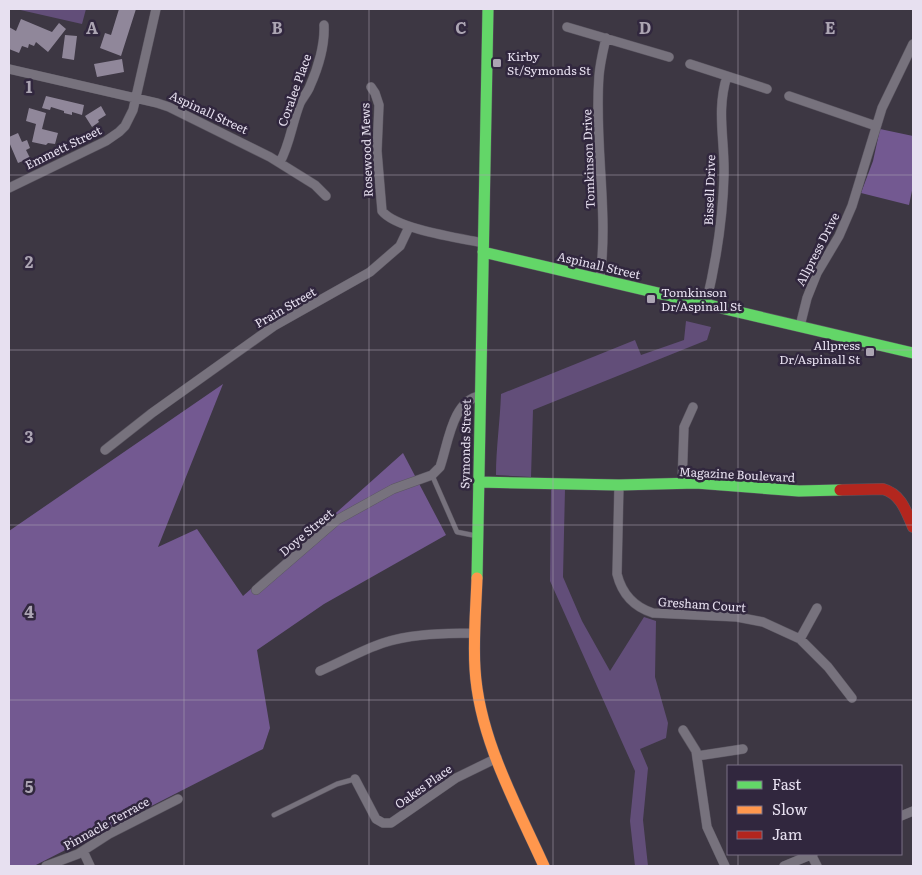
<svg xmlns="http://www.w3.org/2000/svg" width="922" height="875" viewBox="0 0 922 875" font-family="Literata,serif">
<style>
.green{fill:#624e79}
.forest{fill:#735991}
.building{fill:#90879a}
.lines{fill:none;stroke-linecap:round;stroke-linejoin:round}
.lane-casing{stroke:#5b5661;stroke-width:5.5}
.street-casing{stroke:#5b5661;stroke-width:10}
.fast-casing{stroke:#5b5661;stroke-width:12}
.slow-casing{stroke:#5b5661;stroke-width:12}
.jam-casing{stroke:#5b5661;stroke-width:12}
.lane{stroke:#77727d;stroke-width:4.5}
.street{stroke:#77727d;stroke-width:9}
.fast{stroke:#63d668;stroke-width:11}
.slow{stroke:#ff974d;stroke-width:11}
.jam{stroke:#b3261e;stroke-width:11}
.grid{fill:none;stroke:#aca5b3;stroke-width:1;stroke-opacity:0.55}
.poi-dot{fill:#aca5b3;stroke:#31273e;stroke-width:2}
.labels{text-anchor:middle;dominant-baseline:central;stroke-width:5;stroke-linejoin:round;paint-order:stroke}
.poi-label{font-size:12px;fill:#e7e0f0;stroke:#31273e;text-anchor:start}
.street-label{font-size:12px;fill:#e7e0f0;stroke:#31273e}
.grid-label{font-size:16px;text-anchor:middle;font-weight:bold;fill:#aca5b3;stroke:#31273e;stroke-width:5;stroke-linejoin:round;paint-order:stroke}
</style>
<rect width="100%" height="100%" fill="#3d3743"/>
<path class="green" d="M16,9H86L82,24Z
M686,321L711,327L707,340L533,410L531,477L496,475C496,448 500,422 501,394L635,340L641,355L684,340Z
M551,489H565L563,577L582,621L610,671L644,617L656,621L655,677L668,723L666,738L640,749L648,768L643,820L648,866H635L630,821L635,771L550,581Z"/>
<path class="forest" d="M880,129L913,136V186L909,205L861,193L873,161Z
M223,384L158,547L197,529L243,596L403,453L446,535L324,604L257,650L270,728L263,749L34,866H9V531Z"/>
<path class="building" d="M119,9H136L121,56L100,48L105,33L111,35Z
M21,19L52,32L59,23L66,29L48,52L36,42L34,46L29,44L28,48L22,46L19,53L9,49V27L16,31Z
M65,35L77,36L74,60L62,58Z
M122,59L124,72L97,77L94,64Z
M46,96L84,105L82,115L72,112V115L64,113V111L51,107L50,110L42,108Z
M101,106L106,115L98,120L99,122L92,127L85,116Z
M29,108L46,113L42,129L58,133L55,144L48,143L46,145L32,142L36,124L26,121Z
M18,133L22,142L27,140L30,148L26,150L30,158L18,163L9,142V137Z"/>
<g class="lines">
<g class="lane-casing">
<path id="lane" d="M432,475L457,532L477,536
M274,815L337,784L355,779"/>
</g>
<g class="street-casing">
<path id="street" d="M567,27L669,57
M690,64L767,89
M9,69L157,103L169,107L270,157L315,185L326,196
M371,87L375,93L379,105L377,151L382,211C396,229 459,238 483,243
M789,96L876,126
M280,162C290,144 292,123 300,103C303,97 308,92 310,86C318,68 325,44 324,25
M9,188L106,141L119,132L125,126L133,110L156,9
M600,279C609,211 594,144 599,76C600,63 603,51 606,38
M706,304C716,262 723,219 724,175C725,140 716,111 727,76
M800,326L807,298L817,273L839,236L852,206L882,108L913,44
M105,450L152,413L274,326L370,272L400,246L409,227
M682,484L684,427L693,407
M619,485L617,574C622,594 634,607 653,613L737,617L763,622L800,639L828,667L852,698
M256,590L337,520L393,489L432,475L440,467C448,445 452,400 480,396
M800,639L817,608
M320,671C341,662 362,650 383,643C413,633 444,634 475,633
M683,730L696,751L707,827L725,866
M697,756L743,749
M355,779L376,819L383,823H391L456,778L497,758
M901,816L913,811
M83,851L90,866
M811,854L817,866
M46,866L78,854L109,834L178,799
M784,866L813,854"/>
</g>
<g class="fast-casing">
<path id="fast" d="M483,252L913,353
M478,482L619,485L696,483L799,491L840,490
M477,578L488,9"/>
</g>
<g class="slow-casing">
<path id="slow" d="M477,578C476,608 473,639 475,669C479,738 516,804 544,866"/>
</g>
<g class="jam-casing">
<path id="jam" d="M840,490L883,489C901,494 906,511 913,527"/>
</g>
<use href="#lane" class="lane"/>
<use href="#street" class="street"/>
<use href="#fast" class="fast"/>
<use href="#slow" class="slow"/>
<use href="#jam" class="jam"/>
</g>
<path class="grid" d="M184,9V866M369,9V866M553,9V866M738,9V766M9,175H913M9,350H913M9,525H913M9,700H913M738,854V866"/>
<g class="poi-dot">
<rect x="492" y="58" width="10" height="10" rx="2.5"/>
<rect x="646" y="294" width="10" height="10" rx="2.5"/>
<rect x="865" y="347" width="10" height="10" rx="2.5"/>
</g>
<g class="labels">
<g class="poi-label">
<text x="507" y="56">Kirby<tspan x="507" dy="14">St/Symonds St</tspan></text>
<text x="661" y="292">Tomkinson<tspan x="661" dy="14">Dr/Aspinall St</tspan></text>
<text x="860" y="345" text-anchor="end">Allpress<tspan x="860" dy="14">Dr/Aspinall St</tspan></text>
</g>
<g class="street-label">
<text transform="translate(294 90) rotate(-70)">Coralee Place</text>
<text transform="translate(209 112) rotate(25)">Aspinall Street</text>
<text transform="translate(63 147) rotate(-26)">Emmett Street</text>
<text transform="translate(366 150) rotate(-92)">Rosewood Mews</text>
<text transform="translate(588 159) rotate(-92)">Tomkinson Drive</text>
<text transform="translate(709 190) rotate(-88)">Bissell Drive</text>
<text transform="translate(817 249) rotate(-63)">Allpress Drive</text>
<text transform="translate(599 265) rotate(13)">Aspinall Street</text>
<text transform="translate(285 307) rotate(-30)">Prain Street</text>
<text transform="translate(465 444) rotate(-89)">Symonds Street</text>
<text transform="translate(737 474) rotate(3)">Magazine Boulevard</text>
<text transform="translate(306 532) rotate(-40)">Doye Street</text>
<text transform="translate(702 604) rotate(4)">Gresham Court</text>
<text transform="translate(423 786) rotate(-35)">Oakes Place</text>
<text transform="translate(106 823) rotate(-29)">Pinnacle Terrace</text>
</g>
</g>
<g class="grid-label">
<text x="92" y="34">A</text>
<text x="277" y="34">B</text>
<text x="461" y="34">C</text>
<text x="645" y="34">D</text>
<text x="830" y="34">E</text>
<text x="29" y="93">1</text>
<text x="29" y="268">2</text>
<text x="29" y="443">3</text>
<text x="29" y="618">4</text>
<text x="29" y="793">5</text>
</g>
<rect width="922" height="875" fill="none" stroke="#e7e0f0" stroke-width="20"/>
<rect x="727" y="765" width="175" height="90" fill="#31273e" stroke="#7a7185"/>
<rect x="737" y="781" width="25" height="8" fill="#63d668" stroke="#7a7185"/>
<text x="772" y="790" font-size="15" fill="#e7e0f0">Fast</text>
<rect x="737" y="806" width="25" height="8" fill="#ff974d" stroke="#7a7185"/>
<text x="772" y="815" font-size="15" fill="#e7e0f0">Slow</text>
<rect x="737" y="831" width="25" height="8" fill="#b3261e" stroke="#7a7185"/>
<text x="772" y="840" font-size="15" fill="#e7e0f0">Jam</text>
</svg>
